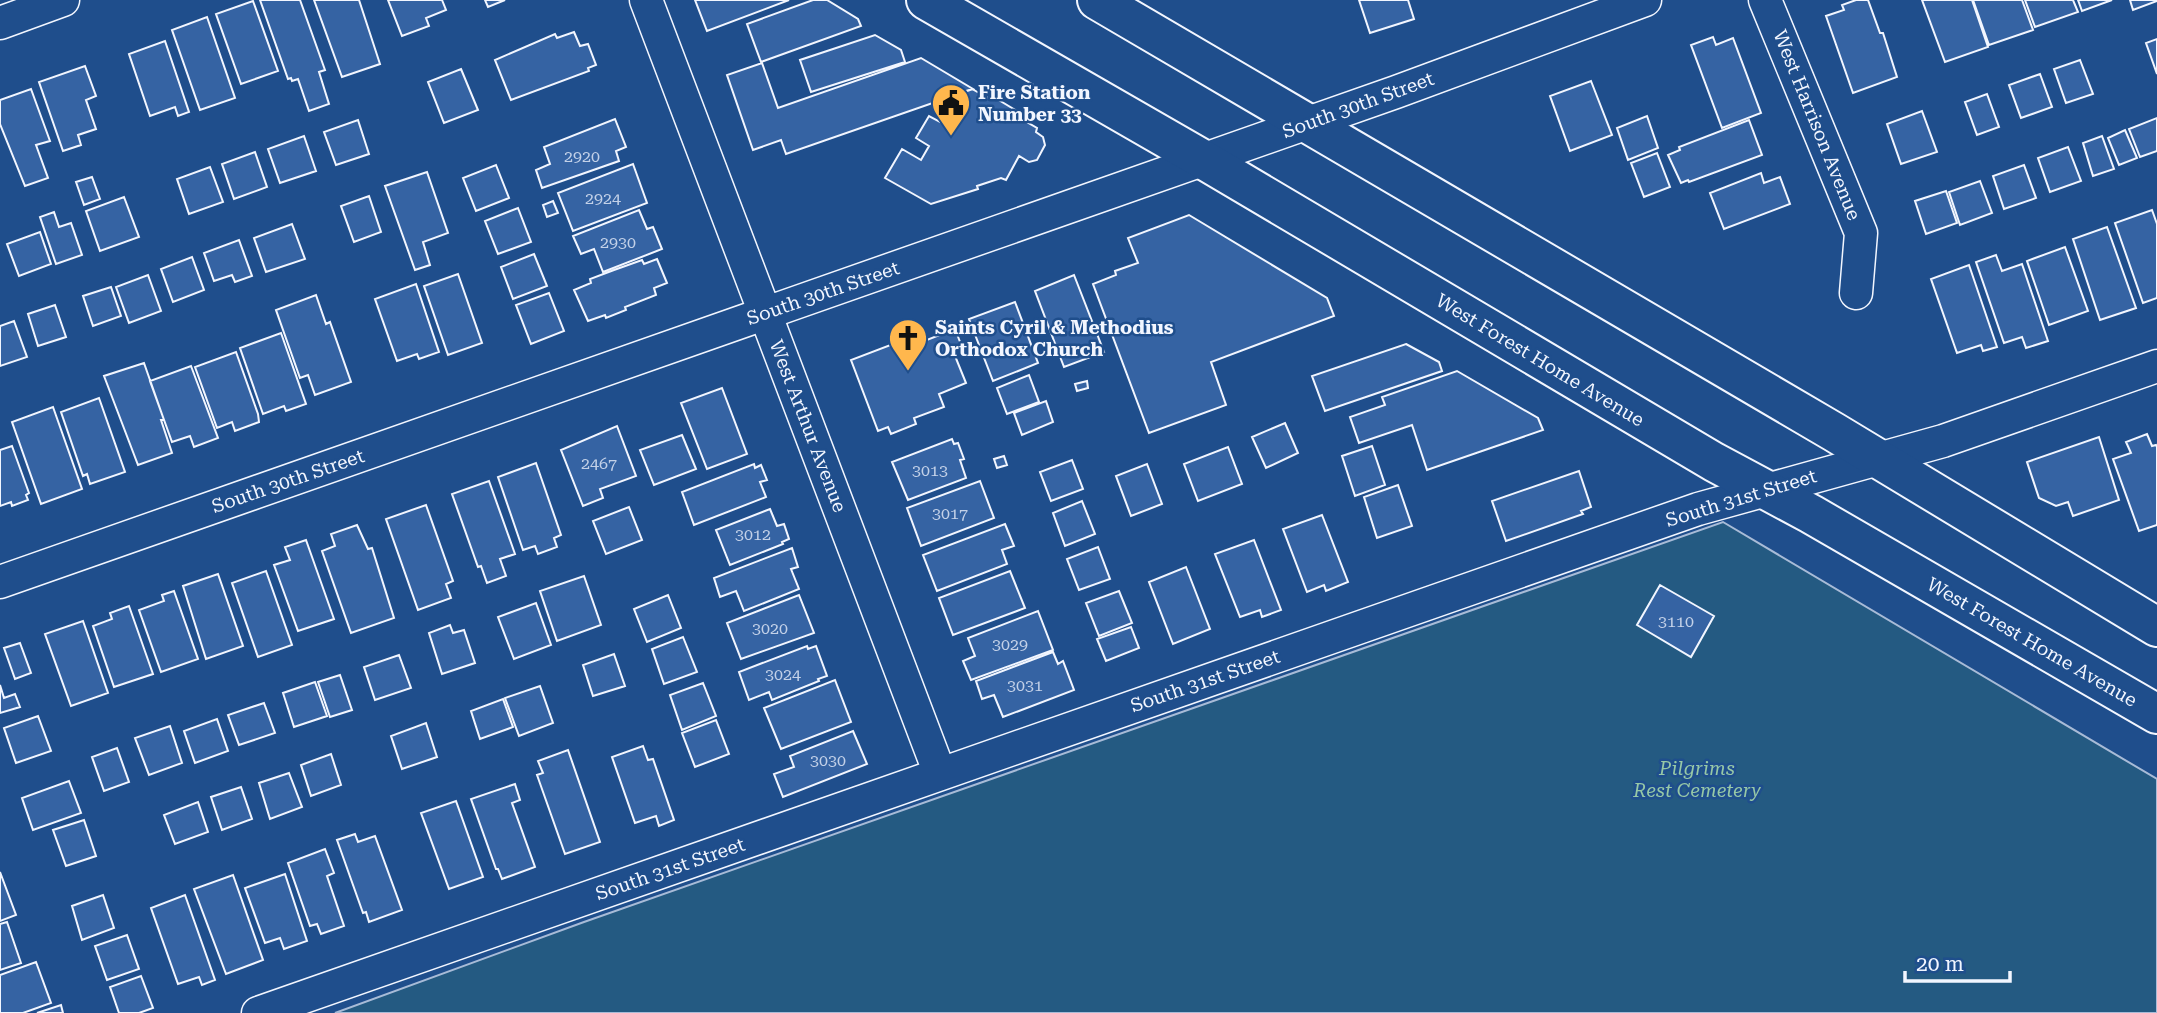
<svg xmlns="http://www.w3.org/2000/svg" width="2157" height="1013" viewBox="0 0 2157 1013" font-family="'Roboto Serif',serif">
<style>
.green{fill:#245a82;stroke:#a8bbd7;stroke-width:2}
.building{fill:#3563a3;stroke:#f2f6ff;stroke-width:2}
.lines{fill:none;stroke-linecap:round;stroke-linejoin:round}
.street-casing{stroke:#f2f6ff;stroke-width:35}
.primary-casing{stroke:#f2f6ff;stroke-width:42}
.street{stroke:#1f4e8c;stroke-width:32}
.primary{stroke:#1f4e8c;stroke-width:38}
.labels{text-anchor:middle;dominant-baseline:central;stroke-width:5;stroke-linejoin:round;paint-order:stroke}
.number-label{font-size:16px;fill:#c3d1e8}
.poi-label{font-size:19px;font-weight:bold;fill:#f2f6ff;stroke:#1f4e8c;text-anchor:start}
.street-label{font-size:19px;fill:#f2f6ff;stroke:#1f4e8c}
.park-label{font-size:19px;font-style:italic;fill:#97c8a6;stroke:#1f4e8c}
</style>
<rect width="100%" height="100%" fill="#1f4e8c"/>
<path class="green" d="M1723,522L2157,779V1013H335L584,922Z"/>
<path class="building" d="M260,0H300L325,70L319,72L329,104L309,111L298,79L292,81L291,78L288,79Z
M314,0H359L380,64L342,77Z
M388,0H442L446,10L426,18L429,26L402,36Z
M485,0H505L488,7Z
M695,0H789L707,31Z
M813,0H827L858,19L861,26L761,62L747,24Z
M1359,0H1408L1414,19L1370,33Z
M1856,0H1868L1880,33H1883L1897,77L1853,93L1826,16L1844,10L1842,5Z
M1922,0H1972L1988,47L1945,62Z
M1973,0H2022L2033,30L1989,45Z
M2025,0H2073L2078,12L2035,27Z
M2078,0H2112L2082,11Z
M2130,0H2157V1L2133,10Z
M253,1L278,71L241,84L216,14Z
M207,17L235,98L200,110L172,30Z
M574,32L580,46L588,44L596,65L588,68L589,71L511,100L495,60L555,34L557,38Z
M875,35L901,50L905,62L811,92L800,60Z
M1713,37L1716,45L1733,38L1761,113L1722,128L1691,45Z
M2157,39V74L2146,43Z
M165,41L189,112L178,116L175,107L150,116L129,54Z
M921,58L973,89L786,154L781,140L753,150L727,75L762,63L778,108Z
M2080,60L2093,94L2066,103L2054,69Z
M85,66L96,96L86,100L96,129L78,135L81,145L63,151L39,82Z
M461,69L478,110L444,123L428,82Z
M2040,74L2052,107L2021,118L2009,85Z
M1591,81L1612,135L1570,151L1550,96Z
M31,89L50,141L36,145L48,178L25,186L0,124V100Z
M972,89L990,99L992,96L1022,114L1020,118L1037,128L1036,132L1043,137L1045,145L1037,160L1029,162L1019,156L1006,180L1001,178L977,186L978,189L931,204L885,178L902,149L921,160L929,146L916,138L929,116L940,122L956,94Z
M1987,94L1999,127L1977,135L1965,102Z
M1922,111L1937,152L1901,164L1887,124Z
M1647,116L1658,148L1628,160L1617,128Z
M2157,118V151L2140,157L2129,129Z
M615,119L626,147L616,151L619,161L542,188L536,170L550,164L544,147Z
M358,120L369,154L336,165L324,132Z
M1749,120L1762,155L1689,182L1688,180L1681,183L1668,155L1680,150L1679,147Z
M2125,130L2137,158L2119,165L2108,138Z
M304,136L316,171L280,183L268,149Z
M2102,136L2114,169L2093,176L2083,143Z
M2068,147L2081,181L2050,192L2038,158Z
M255,152L267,187L234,199L222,164Z
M1657,153L1670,187L1644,197L1631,163Z
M633,164L647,203L573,231L558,193Z
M496,165L509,198L476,211L463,178Z
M2024,165L2036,198L2004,209L1993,176Z
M210,167L223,202L189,214L177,179Z
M427,172L448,233L423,242L430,265L415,270L385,186Z
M1761,173L1764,183L1780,177L1790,204L1724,229L1710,193Z
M92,177L100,199L84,205L76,182Z
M1980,181L1992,213L1960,225L1949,192Z
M1946,191L1957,223L1926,234L1915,201Z
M369,196L381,232L354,242L341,206Z
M124,197L139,237L100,251L86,211Z
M553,201L558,213L547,217L543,205Z
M518,208L531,242L498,254L485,221Z
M639,210L647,229L653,227L662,249L603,272L594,249L581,254L573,236Z
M2152,210L2157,224V298L2143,303L2115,223Z
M54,212L59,227L71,223L82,255L56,264L40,217Z
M1189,215L1327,298L1334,316L1211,362L1226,405L1149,433L1093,284L1116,275L1115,271L1138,263L1128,238Z
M292,224L305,259L266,272L254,238Z
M2107,227L2136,308L2100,320L2073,239Z
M40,232L51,264L19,276L7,244Z
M239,240L252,276L235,282L232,275L214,281L204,253Z
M2065,247L2088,311L2049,325L2027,261Z
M534,254L547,286L513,299L501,267Z
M1996,255L2002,271L2022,264L2048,341L2026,348L2022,337L2004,343L1976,262Z
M192,257L204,290L173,302L161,269Z
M657,259L667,283L654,288L656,295L625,307L626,310L606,318L605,315L588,321L574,290L591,283L590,279L614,270L642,260L644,264Z
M1969,265L1997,347L1983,351L1981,345L1957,353L1931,279Z
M458,274L482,343L448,355L424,286Z
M148,275L161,311L129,323L116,287Z
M1074,275L1104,352L1064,367L1035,291Z
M416,284L439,352L419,359L417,354L397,361L375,299Z
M111,287L121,316L93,326L83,296Z
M549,293L564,331L531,344L516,305Z
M316,295L326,324L330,322L351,382L315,395L308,375L300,378L276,310Z
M1015,302L1038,363L993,381L969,319Z
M55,305L66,337L38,346L28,314Z
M14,321L27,357L0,366V326Z
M955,329L962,347L953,351L966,383L939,394L944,407L914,418L916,424L891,434L888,427L878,431L851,360L893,344L896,352Z
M281,333L306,404L286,411L284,406L263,414L240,348Z
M1406,344L1439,362L1442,371L1325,411L1312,376Z
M236,352L258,414L259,422L235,431L232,422L217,428L195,367Z
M144,363L164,420H161L172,453L138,465L104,376Z
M191,366L218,438L194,447L190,436L172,442L150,381Z
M1457,371L1538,418L1543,430L1427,470L1412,425L1359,443L1350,417L1385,405L1382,397Z
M1029,375L1039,402L1007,414L997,388Z
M1087,381L1088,388L1077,391L1075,384Z
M722,388L747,454L707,469L681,403Z
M99,398L125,472L90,484L87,474L83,476L61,412Z
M1046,401L1053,422L1022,435L1014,413Z
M53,407L82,489L41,504L12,422Z
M1285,423L1298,453L1266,468L1252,437Z
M617,426L636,476L600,489L603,498L583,506L561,450Z
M2147,434L2152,446L2156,445L2157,447V525L2139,531L2113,459L2131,453L2126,442Z
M682,435L696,469L654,485L640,450Z
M2099,437L2119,500L2073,516L2068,502L2056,506L2039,498L2027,462Z
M952,439L954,444L958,443L964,459L960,460L966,478L908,500L892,462Z
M12,446L29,493L26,495L28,500L12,506L11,502L0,506V450Z
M1372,446L1385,485L1355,496L1342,456Z
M1228,447L1242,484L1198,501L1184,464Z
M1004,456L1007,465L997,468L994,459Z
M1072,460L1083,489L1051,501L1040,472Z
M536,463L561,535L554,538L557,547L538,554L535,546L523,550L498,477Z
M754,464L755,468L761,465L767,480L760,482L766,497L694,525L682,492Z
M1147,464L1162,504L1131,516L1116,476Z
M1579,471L1591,507L1581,511L1583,514L1506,541L1492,501Z
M489,481L515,554L500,559L506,576L487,583L481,566L478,567L452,494Z
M980,481L994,518L921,546L907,508Z
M1398,485L1412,526L1377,538L1364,497Z
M1082,501L1095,534L1065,546L1053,513Z
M426,505L453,581L446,584L451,598L418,610L386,519Z
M629,507L642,540L606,554L593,521Z
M770,509L777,526L784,524L789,539L782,542L783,544L730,565L716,530Z
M1322,515L1348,582L1326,591L1324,585L1307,592L1283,529Z
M1005,524L1014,546L1002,550L1007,564L937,591L923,555Z
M357,525L368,549L372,548L394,618L351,633L322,551L335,546L331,534Z
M306,540L334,619L298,631L274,565L290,560L285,547Z
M1254,540L1281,610L1262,617L1260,610L1240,617L1215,554Z
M1098,547L1110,579L1079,590L1067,559Z
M792,548L798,567L791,569L799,589L744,611L736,591L720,597L714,578Z
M1186,567L1210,629L1173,644L1149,582Z
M266,571L292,645L258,657L232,583Z
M1010,571L1025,608L953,635L939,598Z
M218,574L243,646L206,659L183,586Z
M584,576L601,625L557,641L540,591Z
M1660,585L1714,616L1691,657L1637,625Z
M174,591L198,659L161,672L139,610L164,601L162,595Z
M1119,591L1132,623L1099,636L1086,603Z
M668,595L681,628L647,642L634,609Z
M799,595L814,633L741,659L727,623Z
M536,603L551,645L514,659L498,617Z
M129,606L153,674L114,687L93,626L112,619L110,613Z
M1038,611L1053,650L971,680L963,661L975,656L968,638Z
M83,621L108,693L71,706L45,634Z
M450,625L453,633L464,630L475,663L442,674L429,633Z
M1131,627L1139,648L1106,661L1097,639Z
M683,637L697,672L664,684L652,649Z
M20,643L31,673L15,679L4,648Z
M807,646L808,649L816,646L827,676L818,679L819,681L772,700L769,692L749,700L739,672Z
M1053,652L1058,664L1063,661L1074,690L1003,717L994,695L982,699L976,681Z
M614,654L625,686L593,696L583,665Z
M399,655L411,688L375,700L364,667Z
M340,675L352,710L330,717L318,682Z
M835,680L851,722L781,749L764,708Z
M315,682L327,716L294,727L283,693Z
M703,683L716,716L682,730L670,695Z
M0,685L4,698L15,694L20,707L0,713Z
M540,686L553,723L519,736L505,698Z
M503,699L513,727L480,739L471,711Z
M264,703L275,733L239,745L228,715Z
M38,716L51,751L16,763L4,728Z
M217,719L228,751L195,763L184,731Z
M716,720L729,754L695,767L682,733Z
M426,723L437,757L402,769L391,736Z
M170,726L182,763L149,775L135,738Z
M853,731L867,764L783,797L774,774L794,767L790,756Z
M643,746L648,760L653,759L674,820L659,826L656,816L635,823L612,757Z
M117,748L129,782L104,791L92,757Z
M568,750L600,842L565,854L537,775L543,773L538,761Z
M331,754L341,785L311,796L301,765Z
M289,773L302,807L270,819L259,783Z
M69,781L81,813L33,830L22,798Z
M515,784L520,800L512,803L535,867L502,879L498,869H496L471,799Z
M241,787L252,819L222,830L211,797Z
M456,801L483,877L449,889L421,813Z
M198,802L208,832L175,844L164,815Z
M84,820L96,856L66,866L53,830Z
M355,834L358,842L375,836L402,910L369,922L366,912L363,913L337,840Z
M325,849L334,873L327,876L344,926L321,934L317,924L310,926L288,863Z
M0,872L16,915L0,921Z
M285,874L307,941L284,949L280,938L265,943L245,888Z
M233,875L263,960L226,974L194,889Z
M103,895L114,928L82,940L72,906Z
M185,895L215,980L202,985L199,977L178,984L151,908Z
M7,922L21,963L0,970V924Z
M127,935L139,969L107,980L95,946Z
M36,962L51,1003L23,1013H0V975Z
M141,976L153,1008L139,1013H119L110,987Z
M61,1005L63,1013H37Z"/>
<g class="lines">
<g class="street-casing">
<path id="street" d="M646,0L940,774
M1765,0L1861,233L1856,293
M0,23L63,0
M0,582L1396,92L1645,0
M258,1013L1698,509L1943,441L2157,366"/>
</g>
<g class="primary-casing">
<path id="primary" d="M926,0L1204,160L1714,462L1811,514L2157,714
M1097,0L1834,432L2157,627"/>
</g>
<use href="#street" class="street"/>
<use href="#primary" class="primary"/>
</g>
<defs>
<g id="civic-pin" transform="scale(2.0125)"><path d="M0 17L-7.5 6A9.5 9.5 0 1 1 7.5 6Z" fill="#ffb74d" stroke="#1f4e8c"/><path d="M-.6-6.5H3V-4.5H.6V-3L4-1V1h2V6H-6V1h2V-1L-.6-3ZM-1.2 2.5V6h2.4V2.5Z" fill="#111"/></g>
<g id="church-pin" transform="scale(2.0125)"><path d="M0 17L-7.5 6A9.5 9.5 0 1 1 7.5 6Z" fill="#ffb74d" stroke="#1f4e8c"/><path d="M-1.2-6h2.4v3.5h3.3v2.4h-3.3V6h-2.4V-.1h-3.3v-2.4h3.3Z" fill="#111"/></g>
</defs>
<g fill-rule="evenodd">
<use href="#civic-pin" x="951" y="103"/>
<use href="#church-pin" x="908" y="338"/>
</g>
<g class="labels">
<g class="number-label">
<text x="582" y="156">2920</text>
<text x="603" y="198">2924</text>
<text x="618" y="242">2930</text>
<text x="599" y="463">2467</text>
<text x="930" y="470">3013</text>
<text x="950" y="513">3017</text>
<text x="753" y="534">3012</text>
<text x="1676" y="621">3110</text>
<text x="770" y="628">3020</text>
<text x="1010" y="644">3029</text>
<text x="783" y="674">3024</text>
<text x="1025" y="685">3031</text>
<text x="828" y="760">3030</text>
</g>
<g class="poi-label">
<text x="978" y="92">Fire Station<tspan x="978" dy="22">Number 33</tspan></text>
<text x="935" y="327">Saints Cyril &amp; Methodius<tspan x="935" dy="22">Orthodox Church</tspan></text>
</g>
<g class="street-label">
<text transform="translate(1358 105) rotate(-20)">South 30th Street</text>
<text transform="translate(1817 125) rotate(68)">West Harrison Avenue</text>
<text transform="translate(823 293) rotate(-19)">South 30th Street</text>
<text transform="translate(1540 360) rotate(31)">West Forest Home Avenue</text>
<text transform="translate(808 426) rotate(69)">West Arthur Avenue</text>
<text transform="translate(288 481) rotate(-19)">South 30th Street</text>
<text transform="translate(1741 498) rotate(-17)">South 31st Street</text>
<text transform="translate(2032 642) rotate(30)">West Forest Home Avenue</text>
<text transform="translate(1205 681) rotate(-19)">South 31st Street</text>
<text transform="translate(670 869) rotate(-19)">South 31st Street</text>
</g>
<g class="park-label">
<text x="1697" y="768">Pilgrims<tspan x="1697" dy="22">Rest Cemetery</tspan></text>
</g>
</g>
<path d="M1905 971v10h105v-10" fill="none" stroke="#f2f6ff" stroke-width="3.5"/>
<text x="1916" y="971" font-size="21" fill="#f2f6ff" stroke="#1f4e8c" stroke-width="5" paint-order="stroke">20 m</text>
</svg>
